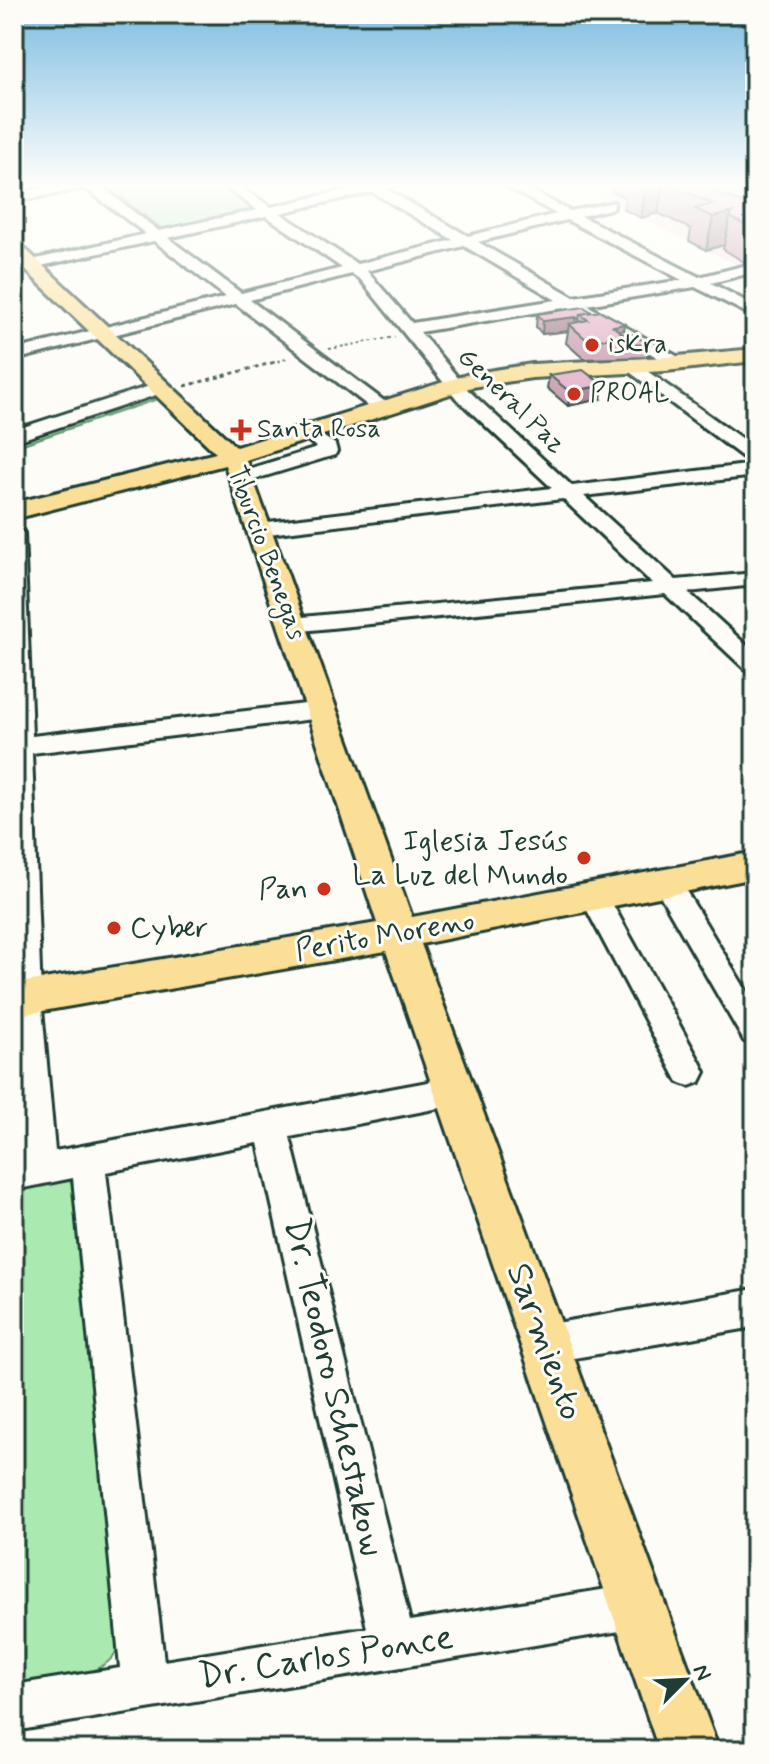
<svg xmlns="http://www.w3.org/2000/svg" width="769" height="1764" viewBox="0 0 769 1764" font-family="Mynerve,sans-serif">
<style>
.built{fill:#f5e4e8}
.green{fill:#aae9b0;stroke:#649372;stroke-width:2}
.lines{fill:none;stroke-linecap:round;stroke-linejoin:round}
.minor-casing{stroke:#1f3d34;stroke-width:6}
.major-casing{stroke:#1f3d34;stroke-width:6}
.path-far1{stroke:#1f3d34;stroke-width:2;stroke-dasharray:3 3;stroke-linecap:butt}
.path{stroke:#1f3d34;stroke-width:3;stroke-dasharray:4 4;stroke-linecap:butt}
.minor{fill:#fdfcf7;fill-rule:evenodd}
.major{fill:#fbdf96;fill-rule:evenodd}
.wall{fill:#c294a9;stroke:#1f3d34;stroke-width:2}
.shaded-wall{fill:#9e788a;stroke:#1f3d34;stroke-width:2}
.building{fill:#e1acc5;stroke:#1f3d34;stroke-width:2}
.poi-dot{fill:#c8321e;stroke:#fdfcf7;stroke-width:3}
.labels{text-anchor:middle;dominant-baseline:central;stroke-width:6;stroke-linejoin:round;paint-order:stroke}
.far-poi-label{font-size:26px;fill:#1f3d34;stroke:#fdfcf7;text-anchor:start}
.far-street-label{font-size:26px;fill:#1f3d34;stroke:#fdfcf7}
.poi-label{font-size:30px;fill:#1f3d34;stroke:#fdfcf7;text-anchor:end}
.street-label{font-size:30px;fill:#1f3d34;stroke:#fdfcf7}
.near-street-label{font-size:36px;fill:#1f3d34;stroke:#fdfcf7}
</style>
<rect width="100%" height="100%" fill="#fdfcf7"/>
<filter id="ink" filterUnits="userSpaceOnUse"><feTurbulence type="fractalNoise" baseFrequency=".0125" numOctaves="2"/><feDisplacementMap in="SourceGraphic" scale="16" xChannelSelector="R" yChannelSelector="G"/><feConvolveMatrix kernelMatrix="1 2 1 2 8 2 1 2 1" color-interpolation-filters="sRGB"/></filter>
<g filter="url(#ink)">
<path class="built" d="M570,183H623L755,245V260L737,265Z"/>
<path class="green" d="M215,183L255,210L165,231L103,184Z
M644,183H755V234Z
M151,396L155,400L14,447V440Z
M67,1178L75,1186L118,1648C109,1677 39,1689 14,1678V1188Z"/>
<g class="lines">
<g class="minor-casing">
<path id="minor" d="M66,183H96L159,231L257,210L220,183H235L271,207L363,186L364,183H402L386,189L468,236L556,214L500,183H517L570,211L614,202V208L581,216L699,277L755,263V272L711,283L755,306V317L695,287L587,305L682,359L684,363L682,367L676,368L569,307L420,332L468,390L572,486L755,464V476L584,496L676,580L755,573V585L688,592L755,653V673L747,671L665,594L292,632L284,630L281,625L284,620L292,618L652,583L563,499L260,535L253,533L250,529L260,523L552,488L456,398L361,280L352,274L250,300L388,404L391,408L388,412H376L236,304L14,360V350L226,297L154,241L14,272V264L146,234L85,188L14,202V194ZM372,192L453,240L357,264L280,213ZM266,216L342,268L241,293L168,238ZM567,220L682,280L574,297L478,242ZM464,246L556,300L412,323L367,271Z
M633,361L755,448V463L748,461L627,370L625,366L627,362Z
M162,382L171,387L168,391L14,442V430Z
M308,427L335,444L337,451L335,455L249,481H235L232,477L235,473L317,448L299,433Z
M14,527L24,533L32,736L322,702L331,704L334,710L331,716L322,718L32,753L41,998L55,1151L455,1077L466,1081L471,1091L466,1101L455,1105L290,1137L410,1621L638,1584L653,1591L660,1606L653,1621L638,1628L14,1731V1685L120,1668L73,1178L14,1190V1158L21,1157L14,1047ZM258,1143L367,1628L164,1661L106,1172Z
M667,872L677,876L755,1005V1045L744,1041L653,883L657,876Z
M594,886L604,889L700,1062L705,1072L700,1082L689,1086L678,1082L580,897L584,889Z
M755,1289V1327L545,1363L532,1357L526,1344L532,1331L545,1325Z"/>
</g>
<g class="major-casing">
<path id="major" d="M14,243L21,245L236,447L469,374L532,364L666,357L755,349V361L666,371L532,378L472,387L246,460L412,917L755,852V878L421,944L719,1750H659L386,951L14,1016V984L377,923L225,465L14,519V503L216,453L14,259Z"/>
</g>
<path class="path-far1" d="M329,349L395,337
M272,363L289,358"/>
<path class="path" d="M185,386L279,361"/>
<use href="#minor" class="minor"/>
<use href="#major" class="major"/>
</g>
<path class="wall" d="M612,183H696L755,209V259L744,262L723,249L724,245L706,250L689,241L691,229L658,213L641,218L623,209L625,197L611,191Z
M592,312L625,324L624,330L649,344L647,357L584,359L566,343L568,331L542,334L536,327L537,314Z
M549,375L601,399L568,406L547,388Z"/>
<path class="shaded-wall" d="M657,183H663L658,213L641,218L646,186Z
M733,212L730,217L724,245L706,250L713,217Z
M755,228V259L744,262L752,229Z
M576,317L575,329L569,324L568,331L542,334L543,321Z
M625,324L622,338L613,326Z
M603,385L601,399L568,406L570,392Z"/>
<path class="building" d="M639,183H657L646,186Z
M667,183H696L755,209V228L752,229L730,217L733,212L713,217L695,209L713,204Z
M584,307L592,312L580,314L579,320L576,317L543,321L537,314Z
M601,311L625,324L613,326L628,338L587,340L569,324L588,320L580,314Z
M624,330L649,344L627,345L628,338L619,331Z
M583,370L603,385L570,392L549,375Z"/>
</g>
<linearGradient id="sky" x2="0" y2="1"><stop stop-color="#7cbce2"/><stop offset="0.43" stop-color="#fefefb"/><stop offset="1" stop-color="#fefefb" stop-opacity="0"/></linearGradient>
<rect width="769" height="430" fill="url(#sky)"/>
<g class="poi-dot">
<circle cx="592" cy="345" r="8"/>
<circle cx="574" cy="394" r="8"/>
<path d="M237 418h8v8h8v8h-8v8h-8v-8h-8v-8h8z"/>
<circle cx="584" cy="858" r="8"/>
<circle cx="324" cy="889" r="8"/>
<circle cx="114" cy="928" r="8"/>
</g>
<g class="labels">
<g class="far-poi-label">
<text x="608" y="345">isKra</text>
<text x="590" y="394">PROAL</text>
<text x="257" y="430">Santa Rosa</text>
</g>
<g class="far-street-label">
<text transform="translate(511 401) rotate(44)">General Paz</text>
<text transform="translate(266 553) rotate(70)">Tiburcio Benegas</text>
</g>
<g class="poi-label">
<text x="568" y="841">Iglesia Jesús<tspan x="568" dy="34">La Luz del Mundo</tspan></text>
<text x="308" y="889">Pan</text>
<text x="130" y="928" text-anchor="start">Cyber</text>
</g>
<g class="street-label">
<text transform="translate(385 936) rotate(-10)">Perito Moreno</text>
</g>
<g class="near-street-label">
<text transform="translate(544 1342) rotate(70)">Sarmiento</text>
<text transform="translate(333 1387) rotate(77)">Dr. Teodoro Schestakow</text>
<text transform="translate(326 1658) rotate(-9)">Dr. Carlos Ponce</text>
</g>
</g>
<rect width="769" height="1764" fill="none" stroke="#fdfcf7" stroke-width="48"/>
<rect x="24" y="24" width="721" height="1716" fill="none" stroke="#1f3d34" stroke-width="3" filter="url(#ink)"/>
<g transform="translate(685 1680) rotate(66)" stroke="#fdfcf7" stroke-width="6" paint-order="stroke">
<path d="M0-6L14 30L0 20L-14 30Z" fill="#1f3d34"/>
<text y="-12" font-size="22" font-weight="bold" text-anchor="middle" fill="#1f3d34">N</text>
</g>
</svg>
